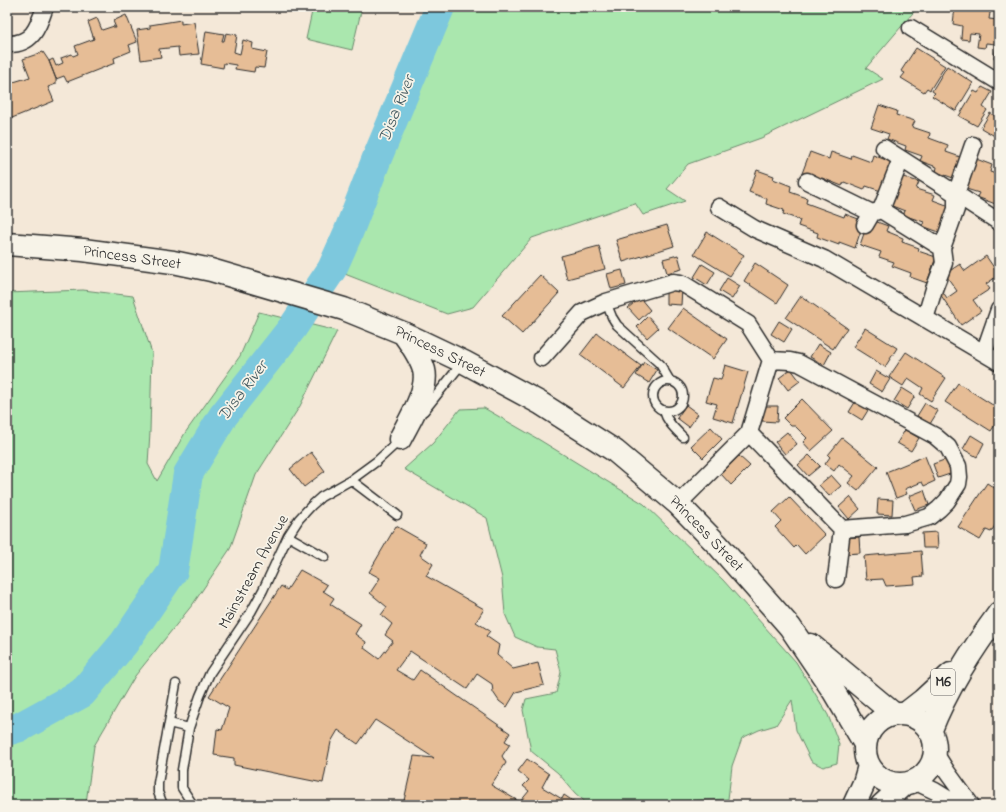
<svg xmlns="http://www.w3.org/2000/svg" width="1006" height="812" viewBox="0 0 1006 812" font-family="'Indie Flower',sans-serif">
<style>
.green{fill:#aae7ae;stroke:#6a896c}
.lines{fill:none;stroke-linecap:round;stroke-linejoin:round}
.river{stroke:#7dc8dd;stroke-width:30}
.building{fill:#e6bd96;stroke:#2b2b2b}
.lane-casing{stroke:#2b2b2b;stroke-width:11}
.street-casing{stroke:#2b2b2b;stroke-width:19}
.secondary-casing{stroke:#2b2b2b;stroke-width:25}
.primary-casing{stroke:#2b2b2b;stroke-width:25}
.lane{stroke:#f7f3e8;stroke-width:8}
.street{stroke:#f7f3e8;stroke-width:16}
.secondary{stroke:#f7f3e8;stroke-width:22}
.primary{stroke:#f7f3e8;stroke-width:22}
.labels{text-anchor:middle;dominant-baseline:central;stroke-width:3.5;stroke-linejoin:round;paint-order:stroke}
.shield{fill:#f7f3e8;stroke:#686764;stroke-width:1}
.shield-label{font-size:15px;font-weight:bold;fill:#2b2b2b}
.street-label{font-size:16px;fill:#2b2b2b;stroke:#f7f3e8}
.water-label{font-size:17px;font-style:italic;fill:#445a60;stroke:#f7f3e8}
</style>
<rect width="100%" height="100%" fill="#f4e8d8"/>
<filter id="ink" filterUnits="userSpaceOnUse"><feTurbulence type="fractalNoise" baseFrequency=".025" numOctaves="2"/><feDisplacementMap in="SourceGraphic" scale="8" xChannelSelector="R" yChannelSelector="G"/><feConvolveMatrix kernelMatrix="1 2 1 2 8 2 1 2 1" color-interpolation-filters="sRGB"/></filter>
<g filter="url(#ink)">
<path class="green" d="M313,7H362L352,50L306,39Z
M440,7H918L866,68L883,79L761,138L688,164L667,189L685,201L643,215L635,203L532,238L473,307L447,314L332,269L348,233L377,158Z
M83,290L133,296L152,353L150,432L148,464L157,481L185,433L240,356L259,312L337,331L300,406L256,475L230,549L193,604L135,676L94,746L86,803L87,805H7V293Z
M484,408L538,439L644,504L723,580L796,662L828,715L839,744L837,763L823,767L811,761L796,730L792,700L776,725L759,730L742,738L732,766L728,799L589,805L575,793L558,773L531,751L523,710L526,699L556,693L561,672L555,649L537,647L515,637L505,614L502,578L487,518L404,469L433,443L460,409Z"/>
<g class="lines">
<path class="river" d="M7,731L20,727L82,693L124,643L173,571L188,474L223,416L293,327L332,269L348,233L377,158L440,7"/>
</g>
<path class="building" d="M955,7H991L989,19L998,20L999,14V59L994,58L996,44L986,43L985,48L977,47L979,34L970,33L969,40L961,39L962,26L953,24Z
M126,15L137,42L129,45L131,51L114,58L115,63L67,82L64,76L56,79L49,61L53,59L56,66L63,63L61,58L72,54L73,56L78,54L75,46L94,39L88,22L97,18L102,30L114,26V28H116L113,21Z
M181,20V24L194,22L199,54L179,56L178,47L159,49L161,57L141,60L137,30L150,28V25Z
M206,31L224,34L222,41H224L226,33L237,35L234,52L240,54L243,40L253,43L252,49L267,52L264,68L255,67L254,72L235,69L236,65L224,63L223,68L201,64Z
M916,48L945,66L930,90L927,88L924,92L901,78L905,73L901,71Z
M43,52L49,61L56,79V84L48,87L54,101L12,118L9,112L7,113V84L30,77L23,59Z
M947,66L973,83L956,111L932,96L935,93L932,91Z
M982,87L992,92L983,107L987,110L977,126L959,116L974,91L978,93Z
M879,105L897,111L896,115L915,121L912,127L930,133L929,138L948,145L946,152L966,159L959,180L936,172L937,167L920,161L922,156L905,150L906,146L887,139L889,134L871,128Z
M999,111V137L998,138L981,128L990,113L995,116Z
M810,152L829,159L831,152L851,159L852,155L871,162L873,155L894,163L884,192L866,186L864,190L844,182L842,186L822,178L821,183L801,176Z
M971,157L992,165L990,172L999,175V209H997L998,205L977,197L979,193L960,187Z
M757,170L774,176L773,179L791,186L790,192L807,198L806,203L844,217L845,214L864,221L855,248L839,242V245L817,237L818,233L798,226L800,220L783,214L784,210L766,204L767,199L749,192Z
M897,175L919,182L916,189L935,195L933,200L952,207L942,233L922,226L924,222L903,215L905,211L887,204Z
M869,219L888,226L886,231L903,238L902,242L919,248L918,251L936,257L927,283L910,277L911,273L892,266L894,262L879,257L881,252L860,245Z
M667,225L674,246L623,262L616,240Z
M707,232L744,255L730,276L694,254Z
M599,246L605,269L567,279L561,256Z
M678,255L682,269L667,273L663,259Z
M986,256L999,275L986,284L990,289L973,300L981,311L961,325L938,291L941,289L947,298L957,291L945,274L960,264L965,271Z
M755,263L788,285L777,303L744,281Z
M702,264L715,272L707,285L694,277Z
M622,270L626,285L611,289L607,274Z
M540,275L559,293L522,334L502,316Z
M727,278L740,286L732,299L719,291Z
M666,289H682L681,305L666,304Z
M801,296L847,328L833,349L786,318Z
M640,298L650,310L639,320L628,308Z
M683,308L727,339L713,359L668,328Z
M648,316L658,328L647,338L637,327Z
M779,321L792,329L784,342L771,334Z
M865,328L897,348L885,367L853,347Z
M597,333L641,366L624,388L580,355Z
M818,344L831,352L824,365L810,357Z
M906,352L946,378L931,401L920,394L923,388L908,378L903,386L889,377Z
M644,362L657,370L649,383L636,375Z
M725,365L748,372L733,423L713,417L717,404L706,401L713,378L721,380Z
M791,369L800,381L788,390L779,378Z
M876,371L890,379L882,392L869,384Z
M958,383L999,409V419L991,431L945,402Z
M902,388L915,396L907,409L894,401Z
M802,399L833,431L811,451L803,442L807,438L795,426H791L783,418Z
M857,399L870,407L862,420L849,412Z
M925,403L938,411L930,424L917,416Z
M686,405L698,414L689,427L677,418Z
M763,406H778L777,422L762,421Z
M711,427L722,439L703,458L691,446Z
M905,430L919,438L911,451L897,443Z
M787,432L797,444L785,454L775,442Z
M971,435L984,443L977,457L963,449Z
M842,438L878,467L858,491L848,483L854,476L839,464L834,471L825,464L830,457L828,455Z
M311,452L325,471L304,487L290,469Z
M809,455L820,466L808,476L798,465Z
M739,456L750,466L731,485L721,474Z
M925,456L935,481L924,486L922,482L905,489L907,494L896,498L886,472Z
M947,459L953,473L938,478L933,464Z
M831,475L841,486L829,496L819,485Z
M987,483L999,491V519L991,532L986,530L980,540L958,527Z
M924,490L929,505L915,510L909,496Z
M789,497L825,535L805,554L797,545L794,548L775,527L781,521L773,512Z
M850,497L860,509L849,519L839,507Z
M878,499L893,500L892,515L877,514Z
M396,526L426,543L420,555L433,564L426,576L484,609L476,622L490,631L486,636L499,645L497,655L513,669L538,663L544,685L516,692L507,707L499,701L493,692L492,684L477,674L467,689L410,651L396,670L413,680L420,670L510,733L505,741L510,744L502,756L506,763L491,785L520,802L529,791L523,786L529,780L518,771L527,759L549,774L542,787L562,799L564,795L576,803L575,805H403L414,756L434,758L375,720L358,744L338,730L331,742L323,783L234,765V758L214,755L217,729L222,730L229,708L209,696L281,586L287,590L300,570L327,585L323,591L334,598L330,604L361,624L355,634L366,642L364,648L379,659L393,641L385,635L392,624L381,615L387,607L370,593L380,578L369,572Z
M937,532L938,548H923L922,533Z
M859,537L860,553L845,554L844,538Z
M921,551L923,576L914,577L915,584L886,586L883,579L866,580L864,556Z"/>
<g class="lines">
<g class="lane-casing">
<path id="lane" d="M606,302L612,317L617,325L660,364L670,381
M653 396a15 15 0 1 1 30 0a15 15 0 1 1-30 0Z
M424,411L463,362
M664,411C667,422 675,429 683,437
M351,480L397,515
M288,536L325,557
M169,723L189,728
M163,805L158,792V783L176,684
M193,805L182,788V770L189,728L200,696L210,673L251,612L263,590L288,536L299,519L311,506L321,497L351,480L377,461L400,440"/>
</g>
<g class="street-casing">
<path id="street" d="M911,28L999,82
M7,44C32,45 38,28 45,7
M884,148L956,194L973,145
M807,181L872,213L881,210L942,248
M719,207L755,229L824,259L999,362
M881,210L901,159
M865,225L872,213
M925,319L934,289L944,263L942,248L956,209V194L999,222
M984,353L999,310
M542,358L582,313L606,302L673,282L680,283L685,285L748,324L771,360L749,433L678,504
M749,433L842,529L905,524L929,517L939,509L947,501L958,484L959,477L958,466L948,447L935,436L799,363L790,361L771,360
M836,579L842,529
M935,753L947,772L971,805
M914,781L935,791L958,805"/>
</g>
<g class="secondary-casing">
<path id="secondary" d="M7,244L83,250L173,262L211,270L344,309L403,333L464,362L540,403L615,451L678,504L718,545L790,627L834,692L865,744
M400,439C409,421 429,390 424,370C420,356 411,344 403,333
M811,645L894,714"/>
</g>
<g class="primary-casing">
<path id="primary" d="M905,714L923,700L951,674
M865 749a35 35 0 1 1 70 0a35 35 0 1 1-70 0Z
M930,732C947,688 972,650 999,613
M854,805L864,783L869,766
M882,805L905,784"/>
</g>
<use href="#lane" class="lane"/>
<use href="#street" class="street"/>
<use href="#secondary" class="secondary"/>
<use href="#primary" class="primary"/>
</g>
</g>
<g class="labels">
<rect class="shield" x="931" y="669" width="24" height="26" rx="3"/>
<g class="shield-label">
<text x="943" y="682">M6</text>
</g>
<g class="street-label">
<text transform="translate(132 258) rotate(8)">Princess Street</text>
<text transform="translate(440 352) rotate(26)">Princess Street</text>
<text transform="translate(706 534) rotate(46)">Princess Street</text>
<text transform="translate(254 572) rotate(-61)">Mainstream Avenue</text>
</g>
<g class="water-label">
<text transform="translate(397 109) rotate(-68)">Disa River</text>
<text transform="translate(243 391) rotate(-53)">Disa River</text>
</g>
</g>
<rect width="1006" height="812" fill="none" stroke="#f7f3e8" stroke-width="24"/>
<rect x="12" y="12" width="982" height="788" fill="none" stroke="#2b2b2b" stroke-width="1.5" filter="url(#ink)"/>
</svg>
